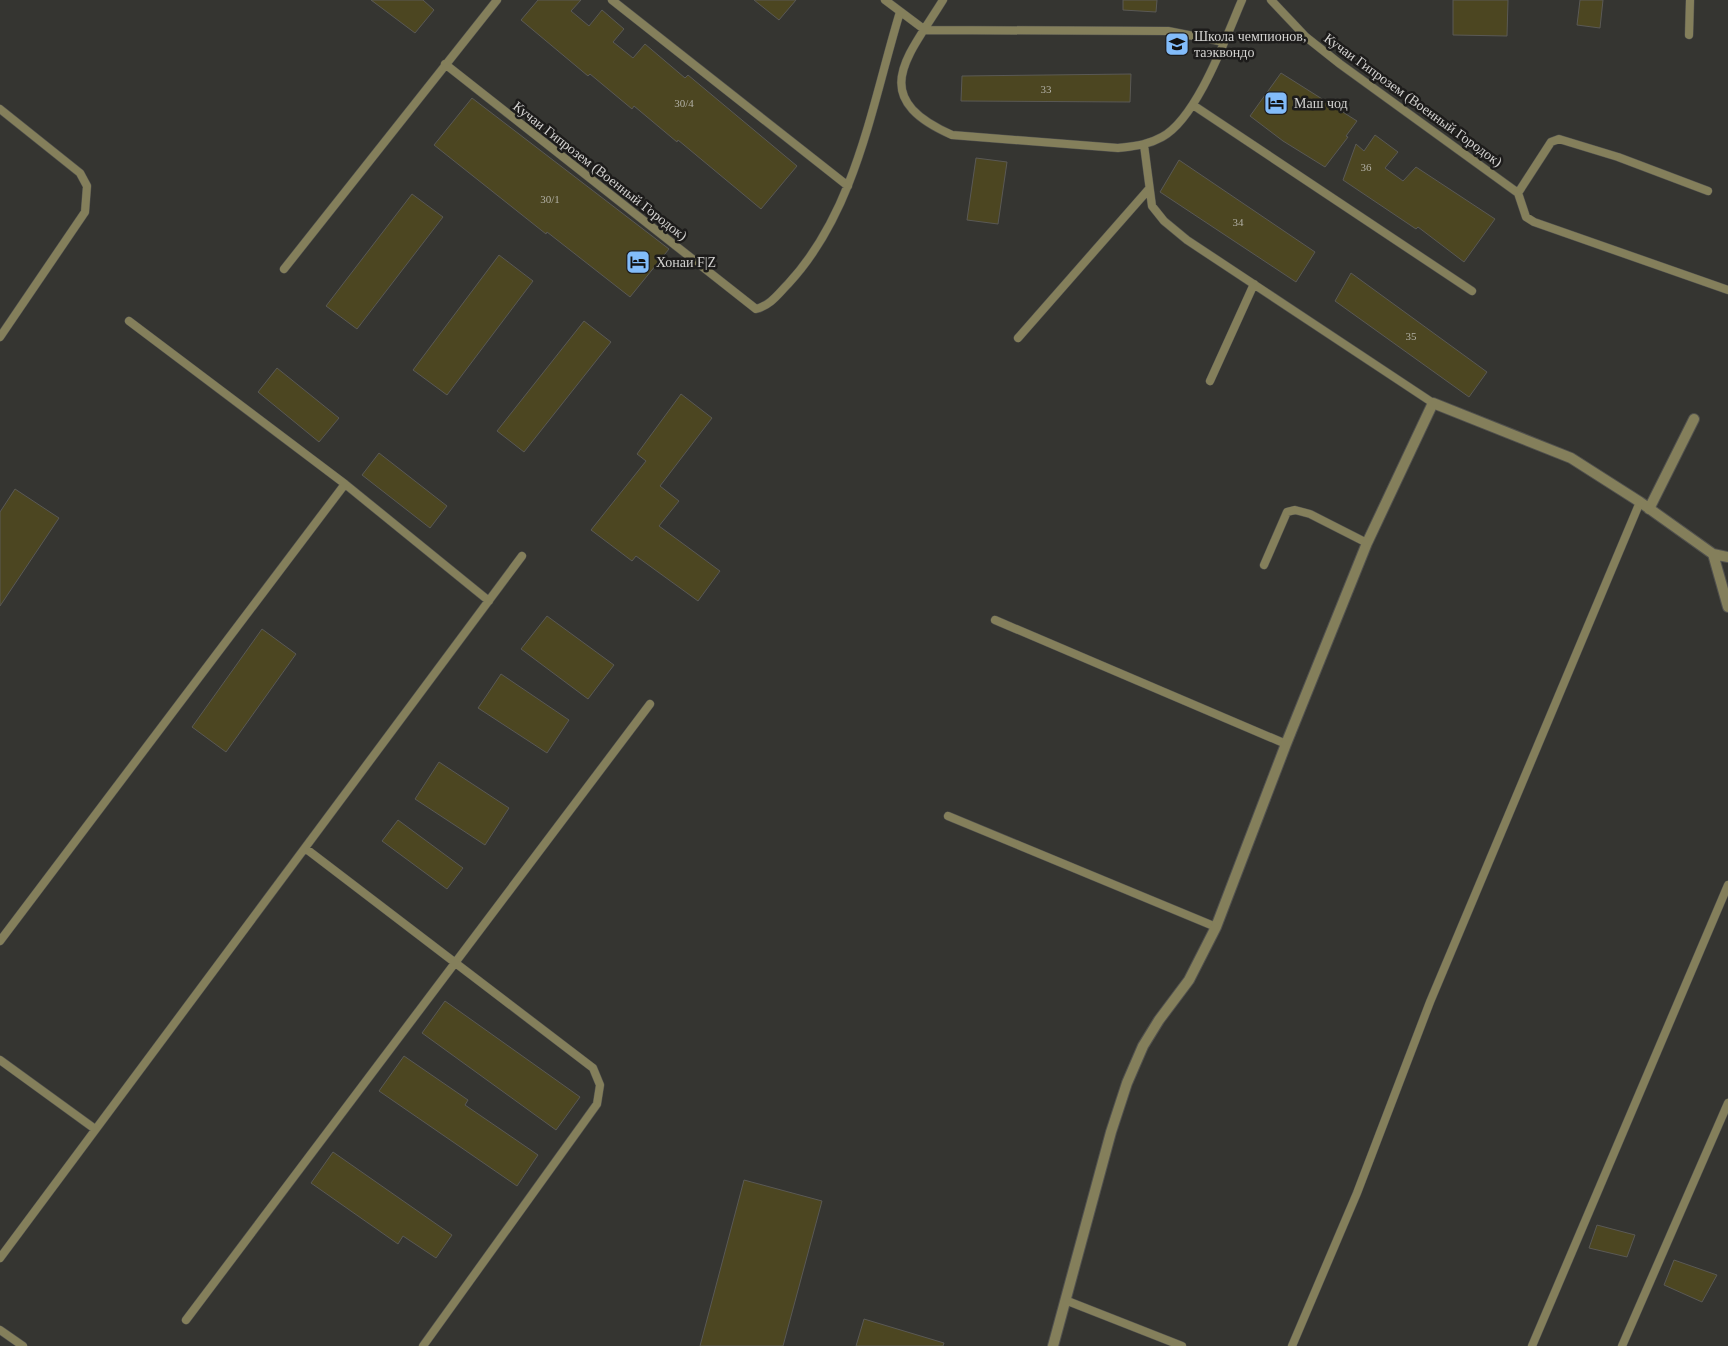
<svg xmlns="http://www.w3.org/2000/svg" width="1728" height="1346" viewBox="0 0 1728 1346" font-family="'Times New Roman',serif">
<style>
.building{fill:#4c4621;stroke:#5a5955}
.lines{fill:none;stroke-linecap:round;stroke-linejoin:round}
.lane-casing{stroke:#51514e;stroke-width:9}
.street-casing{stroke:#51514e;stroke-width:12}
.lane{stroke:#847f5b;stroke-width:8}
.street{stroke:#847f5b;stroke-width:10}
.labels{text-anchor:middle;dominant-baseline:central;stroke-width:5;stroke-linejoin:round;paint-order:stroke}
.number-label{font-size:11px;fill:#b1afa4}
.poi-label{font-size:14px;fill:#d3d2d0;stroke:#1d1c1b;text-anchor:start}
.street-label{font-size:14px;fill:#d3d2d0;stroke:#1d1c1b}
</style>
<rect width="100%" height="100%" fill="#353531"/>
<path class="building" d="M371,0H423L434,10L415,33Z
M538,0H581L571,11L589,26L602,10L624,29L613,42L633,58L645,44L685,78L688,75L797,166L761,209L678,140L677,142L634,106L632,109L590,74L588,76L521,20Z
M754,0H796L779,20Z
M1123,0H1157L1156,12L1123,10Z
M1453,0H1508L1507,36L1453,35Z
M1580,0H1603L1600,28L1577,25Z
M1281,73L1357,121L1346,136L1348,137L1325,167L1283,141L1250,116Z
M1131,74L1130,102L961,101L962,76Z
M472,98L669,249L630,297L547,232L546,234L434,145Z
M1375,135L1398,152L1385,168L1403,181L1416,167L1495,219L1464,262L1418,227L1416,229L1343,180L1356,144L1364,151Z
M976,158L1007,162L998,224L967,220Z
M1179,160L1315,252L1296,282L1160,192Z
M412,194L443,217L357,329L326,306Z
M499,255L533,281L447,395L413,370Z
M1351,273L1487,372L1469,397L1335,301Z
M584,321L611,342L524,452L497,431Z
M277,368L339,418L319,442L258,392Z
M681,394L712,418L660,486L679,501L659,526L720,571L698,601L636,556L632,561L591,530L646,461L637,454Z
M379,453L447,506L430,528L362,475Z
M15,489L59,518L0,606V512Z
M547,616L614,665L588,699L521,649Z
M262,629L296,654L226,752L192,727Z
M501,674L569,720L547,753L478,708Z
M439,762L509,808L485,845L415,799Z
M398,820L463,868L447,889L382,841Z
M445,1001L580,1097L556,1130L422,1033Z
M404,1056L468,1100L465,1105L538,1155L517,1186L379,1091Z
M333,1152L452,1235L436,1258L403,1236L398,1244L311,1183Z
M744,1180L822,1201L783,1346H700Z
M1597,1225L1635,1235L1627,1257L1589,1248Z
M1674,1260L1717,1275L1702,1302L1664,1285Z
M864,1319L944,1343L943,1346H856Z"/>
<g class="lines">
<g class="lane-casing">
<path id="lane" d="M612,0L848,186
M885,0L925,30L1168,31L1224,42
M943,0C908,57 866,97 952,135L1118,148C1134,146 1148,145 1162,137C1197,118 1226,37 1242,0
M1271,0L1306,37L1340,64L1518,193L1526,217L1534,222L1728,290
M1689,35L1690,0
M445,64L756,309C771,305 778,294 788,284C856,211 872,104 900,12
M1193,105L1472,291
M0,109L80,173L87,186L85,212L0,337
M1144,145L1152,206L1164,221L1187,240L1433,403
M1518,193L1551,142L1559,139L1618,157L1708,191
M284,269L497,0
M129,321L345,484L489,601
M1018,338L1148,190
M1210,381L1254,284
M1264,565L1287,512L1295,510L1310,514L1367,543
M995,620L1286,744
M948,816L1216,927
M305,848L593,1068L600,1085L597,1104L423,1346
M0,941L345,484
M0,1060L95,1129
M0,1258L522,556
M1065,1300L1182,1346
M186,1320L650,704
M0,1330L23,1346
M1292,1346L1357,1193L1430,1002L1640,502
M1532,1346L1728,885
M1622,1346L1728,1103"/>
</g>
<g class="street-casing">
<path id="street" d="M1649,509L1694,419
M1713,554L1728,607
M1053,1346L1111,1132L1127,1083L1143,1046L1159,1020L1189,980L1216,927L1286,744L1367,543L1433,403L1571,458L1640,502L1713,554L1728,557"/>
</g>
<use href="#lane" class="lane"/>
<use href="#street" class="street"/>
</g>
<defs>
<g id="school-square" transform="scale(1.25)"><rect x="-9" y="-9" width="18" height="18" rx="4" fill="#82bcfa" stroke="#1d1c1b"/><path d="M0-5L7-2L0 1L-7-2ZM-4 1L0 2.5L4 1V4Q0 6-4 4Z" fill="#111"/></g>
<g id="hotel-square" transform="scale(1.25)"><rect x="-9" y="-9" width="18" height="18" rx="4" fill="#82bcfa" stroke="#1d1c1b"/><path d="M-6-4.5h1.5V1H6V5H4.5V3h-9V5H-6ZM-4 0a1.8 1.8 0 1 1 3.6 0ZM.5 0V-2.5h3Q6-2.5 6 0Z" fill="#111"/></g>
</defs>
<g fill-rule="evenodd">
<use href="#school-square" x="1177" y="44"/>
<use href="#hotel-square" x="1276" y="103"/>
<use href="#hotel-square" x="638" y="262"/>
</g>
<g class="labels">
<g class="number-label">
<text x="1046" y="89">33</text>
<text x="684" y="103">30/4</text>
<text x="1366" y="167">36</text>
<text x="550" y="199">30/1</text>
<text x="1238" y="222">34</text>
<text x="1411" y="336">35</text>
</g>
<g class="poi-label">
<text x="1194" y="36">Школа чемпионов,<tspan x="1194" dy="16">таэквондо</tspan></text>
<text x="1294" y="103">Маш чод</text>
<text x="656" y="262">Хонаи F|Z</text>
</g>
<g class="street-label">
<text transform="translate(1413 100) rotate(36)">Кучаи Гипрозем (Военный Городок)</text>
<text transform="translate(600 171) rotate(38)">Кучаи Гипрозем (Военный Городок)</text>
</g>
</g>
</svg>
